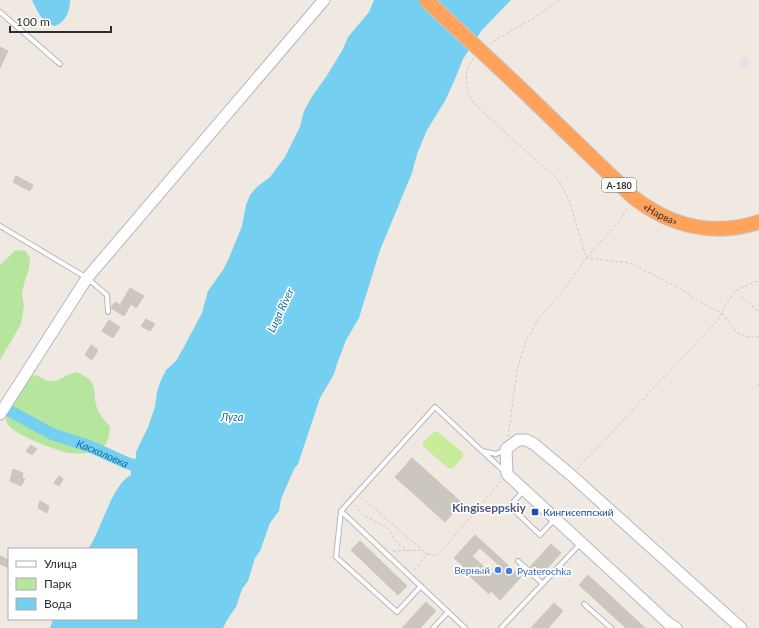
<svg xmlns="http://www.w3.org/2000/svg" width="759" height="628" viewBox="0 0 759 628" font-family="Lato,sans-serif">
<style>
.industrial{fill:#e3e1e8}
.green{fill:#b6e59e}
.pitch{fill:#c9ec9a}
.water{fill:#75cff0}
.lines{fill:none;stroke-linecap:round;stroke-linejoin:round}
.river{stroke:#75cff0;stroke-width:12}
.building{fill:#cbc7bf;stroke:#cbc5ba;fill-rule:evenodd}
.lane-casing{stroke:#b4b7c1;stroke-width:6}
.secondary-casing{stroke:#b4b7c1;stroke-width:13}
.highway-casing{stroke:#c9c9c9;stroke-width:16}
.path{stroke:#c9c9c9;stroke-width:1;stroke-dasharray:3 2;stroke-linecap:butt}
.lane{stroke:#fff;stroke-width:4}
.secondary{stroke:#fff;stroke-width:11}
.highway{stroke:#ffa35c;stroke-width:14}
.highway-bridge-casing{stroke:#c9c9c9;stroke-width:16;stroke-linecap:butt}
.highway-bridge{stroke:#ffa35c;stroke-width:14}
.transit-dot{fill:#1a4fb4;stroke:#fff;stroke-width:1.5}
.shop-dot{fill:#3f7fe0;stroke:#fff;stroke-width:1.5}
.labels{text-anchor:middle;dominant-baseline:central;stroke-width:3.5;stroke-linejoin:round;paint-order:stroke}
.shield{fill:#fff;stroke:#6d6d6d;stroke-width:1}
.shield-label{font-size:9px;font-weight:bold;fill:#2e2e2e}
.street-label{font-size:10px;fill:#2e2e2e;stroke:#fff}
.transit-label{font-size:10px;fill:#164399;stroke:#fff;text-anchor:start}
.shop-label{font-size:10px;fill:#366cbe;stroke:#fff;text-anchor:end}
.water-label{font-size:11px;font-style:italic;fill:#0d6fa3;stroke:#fff}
.quarter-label{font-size:12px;font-weight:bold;fill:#4d5680;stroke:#fff}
</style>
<rect width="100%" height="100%" fill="#efe9e1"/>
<path class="industrial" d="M744,56L750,63L743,69L740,65V60Z"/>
<path class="green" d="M16,250L25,251L30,257L29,269L25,280L22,293L24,306L21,324L0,360V265Z
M77,372C101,383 91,389 97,408C99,415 106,421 110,427C109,434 109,443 103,447C94,454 81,454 70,453C59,452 20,436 11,428C7,424 5,420 6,414L30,376L37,375C56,389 59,376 77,372Z"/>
<path class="pitch" d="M434,432H438L462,452L463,457L453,468H448L423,446V442Z"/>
<path class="water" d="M32,0H70C70,12 66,21 55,26C42,23 37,11 32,0Z
M374,0H511L482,30L463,59L455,79L445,101L427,130L417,154L412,173L380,250L359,318L346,340L337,364L334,374L320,398L298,464L294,469L281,499L279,511L270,523L260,551L255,558L248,581L242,589L236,607L227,620L223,628H50L53,619H137V549H88C101,532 111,485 131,475V472L127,463L133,461L136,458V452L148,427L155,407L157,392L161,380L166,370L176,361L185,345L202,313L208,291L223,270L229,258L242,226L246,205L250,195L257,187L270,177L285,157L300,127L304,111L313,95L326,77L343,49L348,37L369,12Z"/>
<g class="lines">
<path class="river" id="s1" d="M10,411L52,434L89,446L127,463L141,467"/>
</g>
<path class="building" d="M0,47L8,51L0,68Z
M16,176L33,185L30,191L13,182Z
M130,288L144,296L136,308L131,304L124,316L111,308L115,302L120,305Z
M146,319L155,324L150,331L141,326Z
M109,320L120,327L113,338L102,331Z
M91,345L98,350L92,360L85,355Z
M31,445L37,449L32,455L26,451Z
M412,458L462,503L445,522L395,477Z
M13,469L23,473L22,478L25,479L21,486L10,481Z
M59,476L63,479L59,486L54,483Z
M40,501L49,506L47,513L38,508Z
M475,535L521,577L500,600L491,591L489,594L462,569L464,567L454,558ZM480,548L500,566L492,574L472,556Z
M360,541L407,586L398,595L351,550Z
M551,544L561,553L540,576L530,567Z
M0,556L9,560V568L0,564Z
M588,575L645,628H626L579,585Z
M426,602L436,611L420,628H402Z
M554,603L563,611L548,628H531Z"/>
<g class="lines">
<g class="lane-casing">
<path id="lane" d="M0,12L60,64
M0,226L87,278L107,295L108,312
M505,472L482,451L496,454L505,450
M524,490L510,506L540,535L555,519
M341,511L336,557L397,612L421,586
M518,561L543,584
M584,604L611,628
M433,628L448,612
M465,628L341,511L435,407L482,451
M501,628L580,544"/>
</g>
<g class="secondary-casing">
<path id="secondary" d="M0,414L87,278L324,0
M676,628L668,623L507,474L506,449L518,440H526L534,444L571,475L741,628"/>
</g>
<g class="highway-casing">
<g id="highway">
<path id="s2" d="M514,82L633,197C670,226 713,237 759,222"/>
</g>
</g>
<path class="path" d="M489,44L532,19L560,0
M474,58C462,73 465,89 474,104L559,181L569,200L586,257
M587,257L620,220L628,207
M741,296L759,312
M758,384L759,386
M508,437L517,370L526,341L539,318L562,292L586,258L630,263L679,288L710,308L721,312L736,332L748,337H759
M577,469L718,320L726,304L735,291L759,280
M361,497L427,554L413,572
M355,505L363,515L388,528L396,542L408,551
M393,551L422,550
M428,554L437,556L501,481"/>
<use href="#lane" class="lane"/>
<use href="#secondary" class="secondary"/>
<use href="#highway" class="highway"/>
<g class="highway-bridge-casing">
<path id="highway-bridge" d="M426,0L514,82"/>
</g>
<use href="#highway-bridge" class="highway-bridge"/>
</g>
<rect class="transit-dot" x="531" y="508" width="8" height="8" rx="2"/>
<g class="shop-dot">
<circle cx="498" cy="570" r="4"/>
<circle cx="509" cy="571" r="4"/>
</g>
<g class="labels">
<rect class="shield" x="602" y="178" width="34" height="14" rx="3"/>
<g class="shield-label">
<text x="619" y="185">А-180</text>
</g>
<g class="street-label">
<text stroke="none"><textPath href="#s2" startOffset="198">«Нарва»</textPath></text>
</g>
<g class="transit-label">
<text x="543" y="512">Кингисеппский</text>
</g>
<g class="shop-label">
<text x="490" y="570">Верный</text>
<text x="517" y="571" text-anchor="start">Pyaterochka</text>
</g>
<g class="water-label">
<text transform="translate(280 310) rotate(-65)">Luga River</text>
<text x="232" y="416">Луга</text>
<text stroke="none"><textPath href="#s1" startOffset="102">Касколовка</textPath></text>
</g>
<g class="quarter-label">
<text x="489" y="507">Kingiseppskiy</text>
</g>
</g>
<rect x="8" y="548" width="130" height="72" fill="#ffffff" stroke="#ababab"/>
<rect x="16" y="561" width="20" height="6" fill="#ffffff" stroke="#ababab"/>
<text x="44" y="568" font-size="12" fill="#2e2e2e">Улица</text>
<rect x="16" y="578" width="20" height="12" fill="#b6e59e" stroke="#ababab"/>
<text x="44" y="588" font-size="12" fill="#2e2e2e">Парк</text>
<rect x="16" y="598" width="20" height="12" fill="#75cff0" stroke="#ababab"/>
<text x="44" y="608" font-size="12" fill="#2e2e2e">Вода</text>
<path d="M10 26v6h101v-6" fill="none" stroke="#2e2e2e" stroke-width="2"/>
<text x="16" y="26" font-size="12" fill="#2e2e2e" stroke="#ffffff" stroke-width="3" paint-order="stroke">100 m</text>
</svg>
